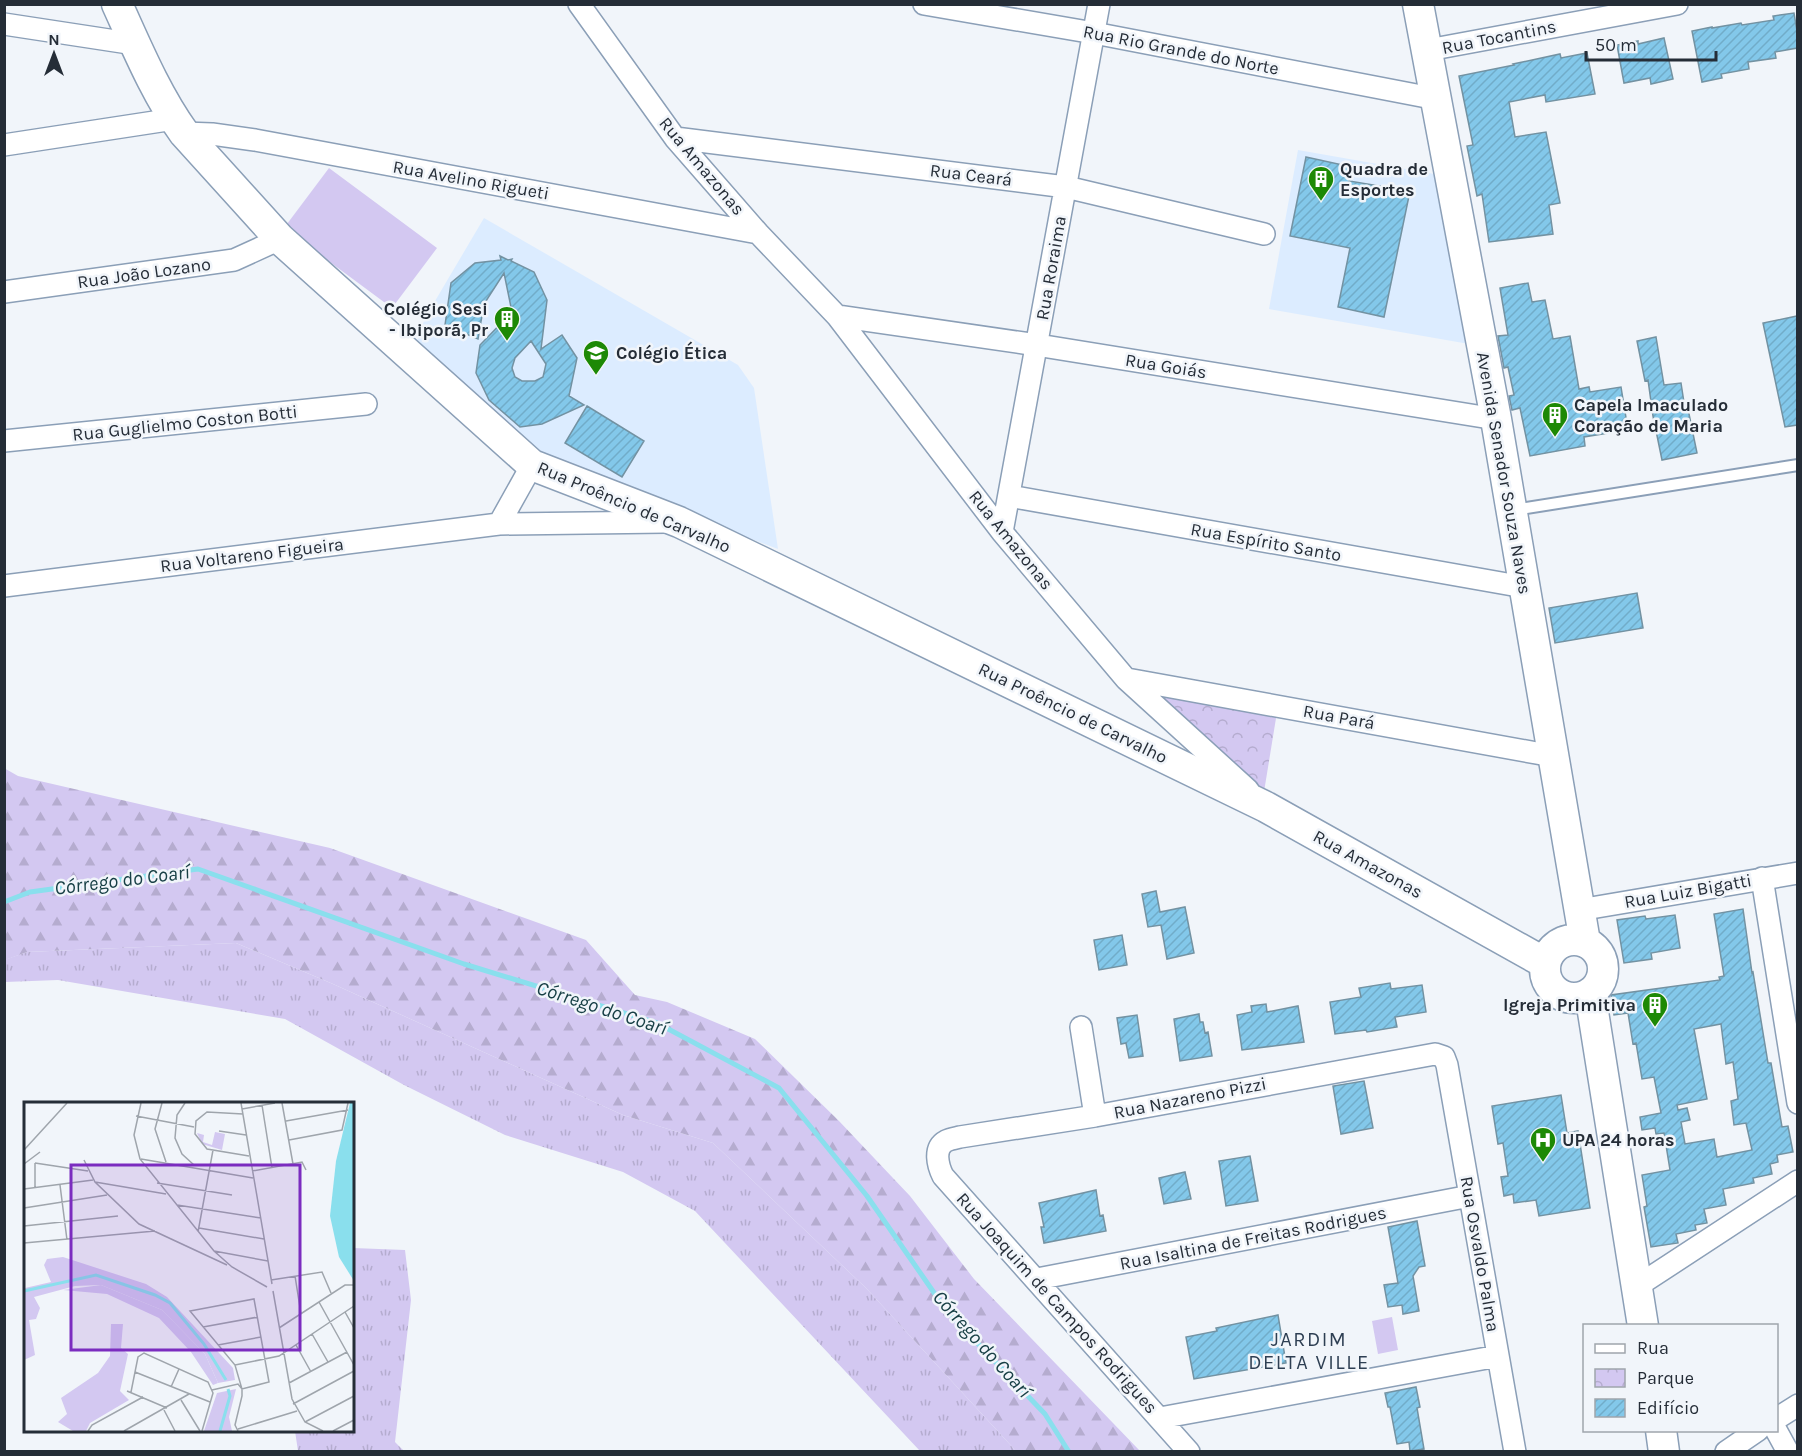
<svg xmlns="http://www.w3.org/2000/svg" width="1802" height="1456" viewBox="0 0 1802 1456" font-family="Karla,sans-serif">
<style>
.built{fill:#dcecff}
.grass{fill:url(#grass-tufts)}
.forest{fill:url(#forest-firs)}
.park{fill:url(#park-crowns)}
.garden{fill:#d3c8f1}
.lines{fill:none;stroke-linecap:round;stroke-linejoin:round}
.stream{stroke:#8adfed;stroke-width:5}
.building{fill:url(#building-hatch);stroke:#7392a2;stroke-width:1.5;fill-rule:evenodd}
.lane-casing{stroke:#8b9fb7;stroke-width:14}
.street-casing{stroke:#8b9fb7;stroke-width:24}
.secondary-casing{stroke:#8b9fb7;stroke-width:33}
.lane{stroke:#fff;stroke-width:10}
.street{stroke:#fff;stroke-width:21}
.secondary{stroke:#fff;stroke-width:30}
.labels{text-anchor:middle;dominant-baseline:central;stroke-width:5;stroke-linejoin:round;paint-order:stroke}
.street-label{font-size:18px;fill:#252d37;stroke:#f1f5fa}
.poi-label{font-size:18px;font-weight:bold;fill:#252d37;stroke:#f1f5fa;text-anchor:start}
.water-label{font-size:20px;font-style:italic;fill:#184046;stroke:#f1f5fa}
.neighbourhood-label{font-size:20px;letter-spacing:1.5px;fill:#2e3f53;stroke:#f1f5fa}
.inset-river{fill:none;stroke:#8adfed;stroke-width:3}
.inset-road{fill:none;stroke:#9fa5ac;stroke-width:1.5}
.view{fill:#7b2cbf;fill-opacity:0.15;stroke:#7b2cbf;stroke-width:3}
.inset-edge{fill:none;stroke:#252d37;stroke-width:3}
</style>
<defs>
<pattern id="grass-tufts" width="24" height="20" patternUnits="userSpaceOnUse" patternTransform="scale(1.5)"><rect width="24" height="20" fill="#d3c8f1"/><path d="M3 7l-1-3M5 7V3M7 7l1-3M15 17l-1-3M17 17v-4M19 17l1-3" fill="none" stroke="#b5accf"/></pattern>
<pattern id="forest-firs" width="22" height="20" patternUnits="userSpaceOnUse" patternTransform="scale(1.5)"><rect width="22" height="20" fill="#d3c8f1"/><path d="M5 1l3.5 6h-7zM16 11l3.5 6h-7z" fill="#b5accf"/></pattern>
<pattern id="park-crowns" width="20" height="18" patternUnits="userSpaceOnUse" patternTransform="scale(1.5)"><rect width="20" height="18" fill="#d3c8f1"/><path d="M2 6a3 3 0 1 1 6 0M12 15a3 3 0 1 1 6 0" fill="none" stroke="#b5accf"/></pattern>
<pattern id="building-hatch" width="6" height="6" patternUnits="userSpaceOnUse" patternTransform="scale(1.5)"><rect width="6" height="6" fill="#83c8ea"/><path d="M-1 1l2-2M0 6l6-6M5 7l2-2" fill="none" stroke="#71acc9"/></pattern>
</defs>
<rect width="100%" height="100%" fill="#f1f5fa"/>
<path class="built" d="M1298,150L1440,175L1469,344L1269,309Z
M484,218L738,365L754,388L778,549L677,511L557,472L418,351L417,341L425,318Z"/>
<path class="grass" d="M236,943L333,984L623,1115L713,1143L866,1288L1016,1451H920L695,1211L623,1172L505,1135L404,1085L285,1019L58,980L5,982L4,960L27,952Z
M353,1248L405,1250L411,1300L395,1442L404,1451H298L295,1431L352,1430Z"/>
<path class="forest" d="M4,768L18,776L330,848L586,940L635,995L667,1002L755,1039L839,1121L910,1196L974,1279L1140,1451H1016L866,1288L713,1143L623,1115L333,984L236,943L27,952L5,960Z"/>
<path class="park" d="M1152,690L1277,712L1263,798Z"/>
<path class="garden" d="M329,168L437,248L392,308L284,228Z
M1392,1317L1398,1350L1378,1354L1372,1321Z"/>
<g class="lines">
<path class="stream" d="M4,902L30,892L198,869L464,964L657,1023L779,1088L867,1196L946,1310L1045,1414L1069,1452"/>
</g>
<path class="building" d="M1794,13L1797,31V48L1775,52L1776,58L1748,62L1749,69L1721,74L1722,78L1702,82L1692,31L1712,27V28L1741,23L1742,25L1774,20L1773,16Z
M1664,38L1673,79L1651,84L1650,78L1624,83L1617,45L1638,41V44Z
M1587,53L1595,94L1546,102L1545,95L1509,102L1515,137L1546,132L1560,203L1549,205L1553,234L1489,242L1482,194L1477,196L1467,146L1473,145L1459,76L1514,65L1513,64L1560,54L1561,58Z
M1306,157L1352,167L1349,181L1410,191L1384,317L1338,307L1350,248L1290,236Z
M500,256L508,260L512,259L511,261L534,272L547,300L541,349L562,335L577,358L569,396L584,405L542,424L520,427L489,400L476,373L480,345L512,312L504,273L484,304L478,339L445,325L451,283L475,263L501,260ZM531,341L546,364L543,377L535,381H522L515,377L512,368L515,358Z
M1528,283L1532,302L1545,300L1553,339L1570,336L1579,389L1589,387L1590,392L1621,387L1628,430L1584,437L1585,446L1530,456L1520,408L1512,410L1509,396L1514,395L1508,367L1504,368L1498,336L1508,335L1500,288Z
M1797,316V425L1785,427L1763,323Z
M1656,337L1664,385L1681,383L1685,409H1688L1697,453L1662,460L1653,416L1648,380L1645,381L1637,341Z
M587,406L644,441L622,477L565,443Z
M1637,593L1643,628L1555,643L1549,608Z
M1156,891L1160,912L1185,907L1194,953L1167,959L1161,925L1148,927L1142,894Z
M1743,909L1752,973L1753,972L1768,1063H1771L1782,1127L1788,1126L1793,1152L1777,1155L1778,1162L1770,1164L1772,1174L1753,1178L1754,1183L1723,1189L1726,1205L1704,1209L1707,1223L1695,1225L1696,1230L1676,1234L1678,1243L1651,1247L1644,1207L1647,1206L1642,1175L1670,1170L1664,1133L1656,1134L1655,1128L1642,1130L1640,1117L1661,1113L1654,1077L1642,1079L1636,1043L1633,1044L1628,1013L1614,1015L1611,995L1720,980L1719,977L1724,976L1714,914ZM1721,1024L1726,1064L1733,1062L1738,1099L1731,1101L1734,1125L1746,1123L1752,1150L1717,1157L1714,1139L1685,1144L1681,1122L1690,1120L1687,1108L1678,1110L1677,1105L1707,1099L1694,1029Z
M1675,915L1680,948L1651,953L1652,959L1624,963L1617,920L1645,916L1646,919Z
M1122,935L1127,965L1099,970L1094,940Z
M1390,983L1391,989L1422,985L1426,1012L1395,1017L1397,1027L1367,1032L1366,1030L1335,1034L1330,1002L1361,997L1359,988Z
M1266,1004L1267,1012L1298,1006L1304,1042L1242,1050L1237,1015L1252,1012L1251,1006Z
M1199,1014L1200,1022H1203L1205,1033L1208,1032L1212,1056L1180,1061L1174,1019Z
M1137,1015L1143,1056L1129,1058L1126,1043L1121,1044L1117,1018Z
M1364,1081L1373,1128L1341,1134L1333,1086Z
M1561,1095L1567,1133L1578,1131L1590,1208L1539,1216L1536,1200L1514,1203L1513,1194L1504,1196L1501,1177L1508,1176L1503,1143L1498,1144L1492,1106Z
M1250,1156L1258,1201L1226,1206L1219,1161Z
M1185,1172L1191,1199L1164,1204L1159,1178Z
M1096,1190L1100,1216L1103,1215L1106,1231L1044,1243L1041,1227H1044L1039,1203Z
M1417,1221L1425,1266L1419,1267L1413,1276L1419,1311L1403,1314L1402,1305L1388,1307L1384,1285L1398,1283L1388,1227Z
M1278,1315L1286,1363L1194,1379L1186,1337L1217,1331L1216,1328Z
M1416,1387L1420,1407L1417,1408L1424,1449L1410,1451L1409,1442L1397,1444L1390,1407H1388L1385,1393Z"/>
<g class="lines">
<g class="lane-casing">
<path id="lane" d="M1514,510L1798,465"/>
</g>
<g class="street-casing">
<path id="street" d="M579,4L675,138L758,233L837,316L1002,532L1126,679L1248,790
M924,4L1094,33L1437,99
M4,24L135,44
M1428,50L1677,4
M184,133L212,134L255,140L758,233
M675,138L1066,187L1264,234
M4,145L174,119
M4,292L234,260L280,239
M837,316L1037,345L1496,419
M4,441L366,404
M1009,496L1524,587
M499,524L532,465
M1002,532L1099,4
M4,586L499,524L666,522
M1127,679L1553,756
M1762,878L1798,1103
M1579,910L1798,873
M1081,1027L1095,1116
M1037,1279L1470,1196
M1636,1287L1798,1181
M1160,1418L1498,1356
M1776,1419L1798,1405
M1776,1430L1788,1452
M1189,1452L943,1176C938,1166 933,1148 946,1141C950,1139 956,1138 960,1137L1095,1116L1435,1054L1444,1057L1447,1065L1515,1452
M1726,1452L1758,1430"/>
</g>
<g class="secondary-casing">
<path id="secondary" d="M117,4C137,48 156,94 184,133L280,239L532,465L679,522L1266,807L1545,963
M1418,4L1496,419L1585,942
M1545 969a29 29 0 1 1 58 0a29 29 0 1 1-58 0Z
M1590,993L1643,1326
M1661,1430L1664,1452"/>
</g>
<use href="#lane" class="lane"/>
<use href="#street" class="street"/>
<use href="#secondary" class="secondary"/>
</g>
<defs>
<g id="building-pin" transform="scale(1.35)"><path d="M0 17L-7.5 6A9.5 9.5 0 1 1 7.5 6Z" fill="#1d8905" stroke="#f1f5fa"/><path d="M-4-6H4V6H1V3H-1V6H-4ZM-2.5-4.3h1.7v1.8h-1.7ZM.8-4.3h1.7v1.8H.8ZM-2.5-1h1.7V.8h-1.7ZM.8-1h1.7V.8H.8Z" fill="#fff"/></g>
<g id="school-pin" transform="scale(1.35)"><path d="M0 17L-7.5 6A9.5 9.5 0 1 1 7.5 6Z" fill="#1d8905" stroke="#f1f5fa"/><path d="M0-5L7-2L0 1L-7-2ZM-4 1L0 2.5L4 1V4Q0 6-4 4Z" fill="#fff"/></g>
<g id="hospital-pin" transform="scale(1.35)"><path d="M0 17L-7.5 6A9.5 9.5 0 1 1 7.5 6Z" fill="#1d8905" stroke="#f1f5fa"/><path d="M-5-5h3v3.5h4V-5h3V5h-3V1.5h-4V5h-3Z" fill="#fff"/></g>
</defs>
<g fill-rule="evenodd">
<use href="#building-pin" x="1321" y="179"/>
<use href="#building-pin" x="507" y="319"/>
<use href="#school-pin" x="596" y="353"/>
<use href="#building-pin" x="1555" y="415"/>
<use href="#building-pin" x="1655" y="1005"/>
<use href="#hospital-pin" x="1543" y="1140"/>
</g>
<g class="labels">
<g class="street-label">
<text transform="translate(1499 37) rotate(-11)">Rua Tocantins</text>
<text transform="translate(1181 50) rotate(11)">Rua Rio Grande do Norte</text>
<text transform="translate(702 166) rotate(50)">Rua Amazonas</text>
<text transform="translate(971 175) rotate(7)">Rua Ceará</text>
<text transform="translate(471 180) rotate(10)">Rua Avelino Rigueti</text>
<text transform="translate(1051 268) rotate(-80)">Rua Roraima</text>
<text transform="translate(144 273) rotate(-8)">Rua João Lozano</text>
<text transform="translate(1166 366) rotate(9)">Rua Goiás</text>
<text transform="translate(185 423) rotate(-6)">Rua Guglielmo Coston Botti</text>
<text transform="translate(1504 473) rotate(80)">Avenida Senador Souza Naves</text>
<text transform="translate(634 507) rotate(23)">Rua Proêncio de Carvalho</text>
<text transform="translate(1011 540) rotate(51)">Rua Amazonas</text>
<text transform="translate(1266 542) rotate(10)">Rua Espírito Santo</text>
<text transform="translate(252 555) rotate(-7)">Rua Voltareno Figueira</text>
<text transform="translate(1073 713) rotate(26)">Rua Proêncio de Carvalho</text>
<text transform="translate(1339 717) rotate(10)">Rua Pará</text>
<text transform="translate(1368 864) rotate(29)">Rua Amazonas</text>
<text transform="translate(1688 891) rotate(-10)">Rua Luiz Bigatti</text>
<text transform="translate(1190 1098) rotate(-11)">Rua Nazareno Pizzi</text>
<text transform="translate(1253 1238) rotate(-11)">Rua Isaltina de Freitas Rodrigues</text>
<text transform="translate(1480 1254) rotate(80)">Rua Osvaldo Palma</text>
<text transform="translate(1057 1303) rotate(48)">Rua Joaquim de Campos Rodrigues</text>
</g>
<g class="poi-label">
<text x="1340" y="169">Quadra de<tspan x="1340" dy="21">Esportes</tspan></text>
<text x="488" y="309" text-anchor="end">Colégio Sesi<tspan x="488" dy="21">- Ibiporã, Pr</tspan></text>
<text x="616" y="353">Colégio Ética</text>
<text x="1574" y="405">Capela Imaculado<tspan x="1574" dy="21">Coração de Maria</tspan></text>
<text x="1636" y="1005" text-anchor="end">Igreja Primitiva</text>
<text x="1562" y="1140">UPA 24 horas</text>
</g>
<g class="water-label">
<text transform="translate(122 880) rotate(-7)">Córrego do Coarí</text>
<text transform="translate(602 1008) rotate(18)">Córrego do Coarí</text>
<text transform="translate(982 1344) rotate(48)">Córrego do Coarí</text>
</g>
<g class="neighbourhood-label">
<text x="1309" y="1339">JARDIM<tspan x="1309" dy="23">DELTA VILLE</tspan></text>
</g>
</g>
<g transform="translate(24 1102)">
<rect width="330" height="330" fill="#f1f5fa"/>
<path d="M77,183L138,208L181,252L194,281L189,283L167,250L135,216L83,192L39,188ZM87,222H99L97,246L104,252L96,289L105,298L66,321L62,329H49L34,320L43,312L37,296L74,271L86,254Z" fill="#d3c8f1"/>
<path d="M39,155L122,182L143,195L209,266L211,278L194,281L181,252L138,208L77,183L51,184L10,195L16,206L12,217L5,218L11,253L0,258V178L1,186L27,180L20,163L23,157ZM212,287L205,315L208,329H180L193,291Z" fill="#d3c8f1"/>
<path d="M191,30L201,32L198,48L178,42L173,31L180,33L179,40L188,43Z" fill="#d3c8f1"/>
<path d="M326,1H330V179L315,155L306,114L312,59Z" fill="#8adfed"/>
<path class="inset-river" d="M0,189L72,173L131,193L146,201L180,242L202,278M196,329L206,294L204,287"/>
<path class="inset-road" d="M117,1L110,33L116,57L190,149L208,165L243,185M138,1L131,27L142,60M161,1L153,13L151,36L158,52L170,63M217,1L248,182M258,1L269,62M238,3L248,66M218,7L251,1M219,12L183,10L172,19L171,32L183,47L225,54M112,14L170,25M262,19L324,8M195,29L222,33M265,38L318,28L324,1M0,48L43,1M117,57L229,76M60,58L71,80L115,122L203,163M11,61L64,69M0,62L16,50M228,69L278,60L282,68M71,80L142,92M133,81L208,93M36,83L43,138M11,86V61M0,87L69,78M153,103L237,116M0,106L83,93M0,124L94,114M175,126L240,137M174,130L189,48M0,141L131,129M190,149L244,159M271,174L277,212M247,178L298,170L307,191M249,189L268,297L281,320L299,329M295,200L330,263M321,210L330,226M179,225L234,215M255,226L321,183H330M288,232L304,260M194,243L237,235M272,243L287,270M211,263L255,254L330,204M111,270L186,300M265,281L323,250M147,285L155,267M188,288L214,282L218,287L245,280L230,197L166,209L211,263L218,287V294L211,323L214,329M103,289L143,306M107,290L114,255L120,251L184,280L189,291L178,329M157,298L176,329M269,302L330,269M140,308L151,329M281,320L330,294M214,327L273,309M64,329L68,323L119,295M100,329L165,292M309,329L330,318"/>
<path class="view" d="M47,63H276V248H47Z"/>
<rect width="330" height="330" class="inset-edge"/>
</g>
<rect width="1802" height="1456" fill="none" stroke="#252d37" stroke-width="12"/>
<rect x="1583" y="1324" width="195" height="108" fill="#f1f5fa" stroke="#9fa5ac" stroke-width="1.5"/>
<rect x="1595" y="1344" width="30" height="9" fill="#ffffff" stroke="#9fa5ac" stroke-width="1.5"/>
<text x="1637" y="1354" font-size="18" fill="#252d37">Rua</text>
<rect x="1595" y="1369" width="30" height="18" fill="url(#park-crowns)" stroke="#9fa5ac" stroke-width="1.5"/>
<text x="1637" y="1384" font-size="18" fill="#252d37">Parque</text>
<rect x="1595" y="1399" width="30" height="18" fill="url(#building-hatch)" stroke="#9fa5ac" stroke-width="1.5"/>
<text x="1637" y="1414" font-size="18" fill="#252d37">Edifício</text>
<g transform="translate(54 54)" stroke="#f1f5fa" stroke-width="4.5" paint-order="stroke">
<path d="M0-4.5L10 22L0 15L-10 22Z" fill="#252d37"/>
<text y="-9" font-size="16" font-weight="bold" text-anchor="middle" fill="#252d37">N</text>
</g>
<path d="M1586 51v9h130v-9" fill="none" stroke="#252d37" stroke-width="3"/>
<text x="1595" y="51" font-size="18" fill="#252d37" stroke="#f1f5fa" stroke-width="4.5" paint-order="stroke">50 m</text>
</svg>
